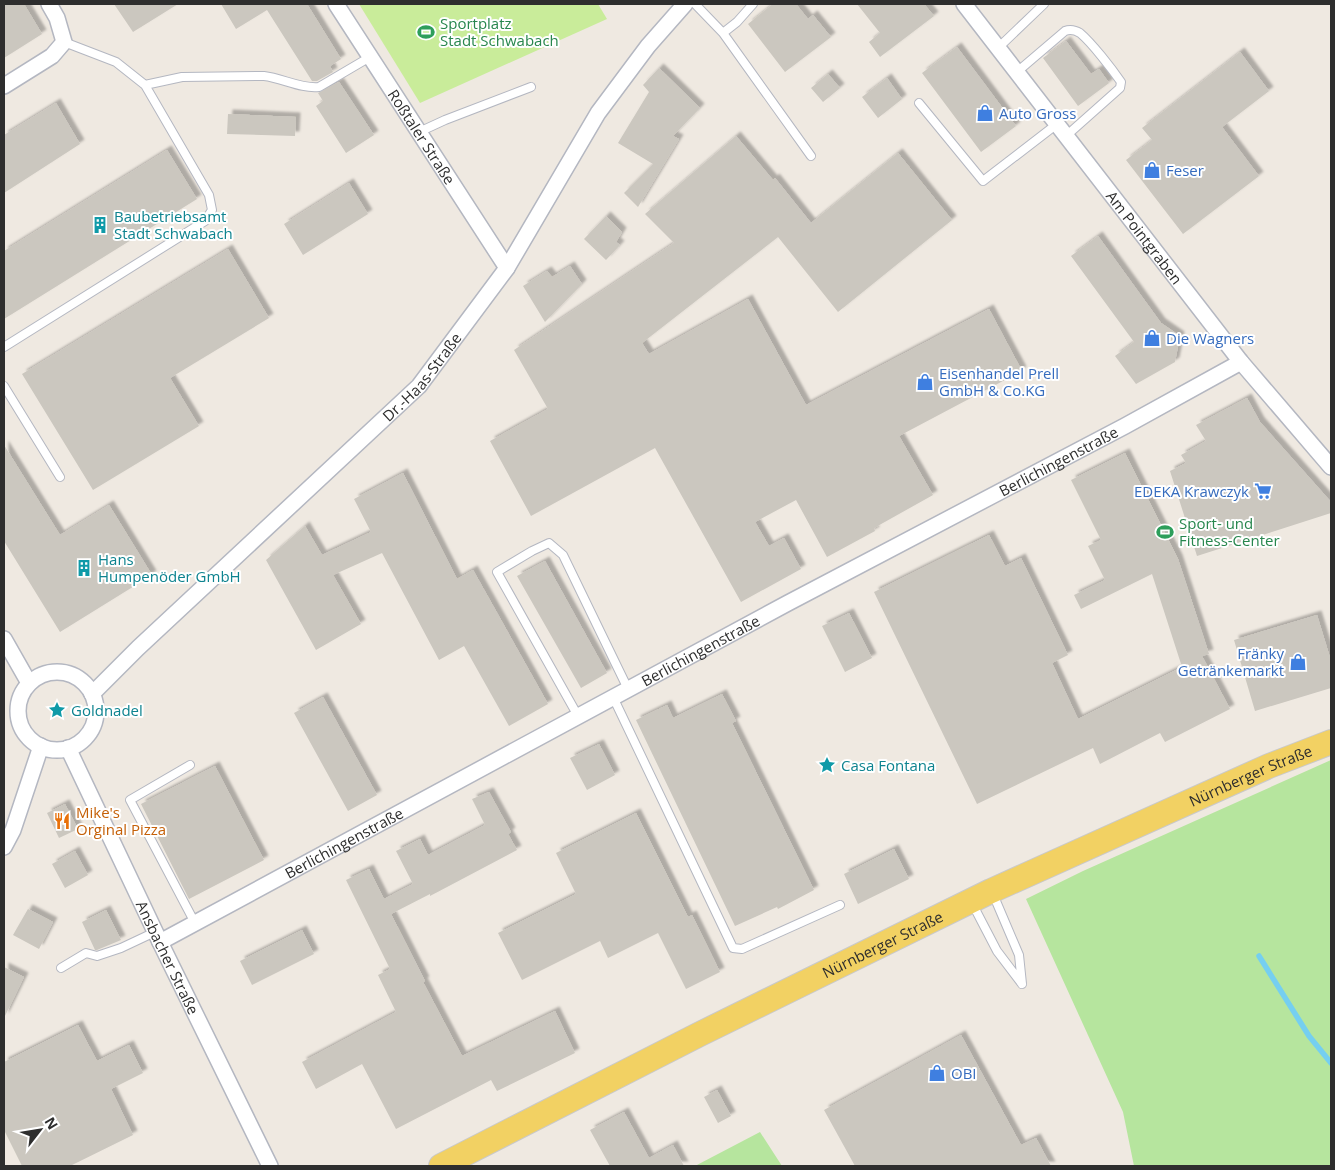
<svg xmlns="http://www.w3.org/2000/svg" width="1335" height="1170" viewBox="0 0 1335 1170" font-family="'Open Sans',sans-serif">
<style>
.green{fill:#b6e59e}
.pitch{fill:#c9ec9a}
.lines{fill:none;stroke-linecap:round;stroke-linejoin:round}
.stream{stroke:#75cff0;stroke-width:5.5}
.building{fill:#cbc7bf;filter:url(#shadow)}
.lane-casing{stroke:#b4b7c1;stroke-width:10}
.street-casing{stroke:#b4b7c1;stroke-width:18}
.primary-casing{stroke:#c9c9c9;stroke-width:26}
.lane{stroke:#fff;stroke-width:8}
.street{stroke:#fff;stroke-width:15}
.primary{stroke:#f2d163;stroke-width:24}
.labels{text-anchor:middle;dominant-baseline:central;stroke-width:4;stroke-linejoin:round;paint-order:stroke}
.leisure-label{font-size:15px;fill:#27864d;stroke:#fff;text-anchor:start}
.shop-label{font-size:15px;fill:#366cbe;stroke:#fff;text-anchor:start}
.street-label{font-size:15px;fill:#2e2e2e;stroke:#fff}
.culture-label{font-size:15px;fill:#0d838f;stroke:#fff;text-anchor:start}
.food-label{font-size:15px;fill:#c56008;stroke:#fff;text-anchor:start}
</style>
<defs>
<filter id="shadow"><feDropShadow dx="4.5" dy="-4.5" stdDeviation="1" flood-color="#0004"/></filter>
</defs>
<rect width="100%" height="100%" fill="#efe9e1"/>
<path class="green" d="M1331,760V1166H1134L1123,1112L1026,899L1083,871Z
M760,1132L782,1166H695Z"/>
<path class="pitch" d="M359,4H598L607,19L420,103Z"/>
<g class="lines">
<path class="stream" d="M1259,956L1309,1036L1331,1063"/>
</g>
<path class="building" d="M4,4H24L42,34L4,58Z
M114,4H178L133,32Z
M221,4H307L341,59L330,66L333,72L317,81H312L267,10L236,29Z
M773,4H796L808,19L813,15L831,37L785,72L748,24Z
M857,4H924L934,16L880,57L869,42L880,33Z
M1066,41L1091,74L1099,69L1109,83L1078,106L1043,58Z
M957,47L1016,126L981,152L922,73Z
M1240,52L1269,91L1222,127L1259,176L1183,234L1126,160L1152,140L1142,128Z
M659,68L700,108L673,136L679,139L638,207L624,193L653,164L618,143L649,92L643,85Z
M828,74L840,88L823,102L811,88Z
M887,78L902,99L878,118L862,97Z
M339,82L374,135L346,153L316,106L323,101L318,93Z
M56,103L80,144L4,193V135Z
M228,114L296,117L295,136L227,134Z
M736,136L773,180L775,178L811,223L898,153L952,220L838,312L778,237L642,343L649,354L748,299L806,405L989,309L1022,371L899,436L933,495L874,528L875,531L827,557L796,500L755,522L769,546L784,538L801,569L741,602L655,448L531,516L490,441L548,409L514,350L674,243L645,214Z
M167,150L197,199L4,319V251Z
M349,183L368,214L303,255L284,224Z
M606,216L622,232L616,242L620,245L606,260L584,239Z
M1098,236L1161,323L1180,336L1175,362L1136,384L1115,356L1134,342L1071,256Z
M228,249L269,318L170,378L199,426L93,490L22,374Z
M570,266L582,284L545,322L523,286L547,271L552,277Z
M1247,398L1260,422L1331,502V513L1197,556L1170,471L1186,463L1181,455L1206,441L1196,425Z
M4,445L60,535L109,505L152,575L60,632L4,541Z
M1125,453L1178,559L1209,654L1202,656L1230,709L1165,742L1160,733L1100,764L1093,748L977,804L874,592L989,535L1005,566L1021,558L1068,655L1052,663L1078,719L1182,667L1152,574L1081,609L1074,595L1105,580L1088,546L1101,540L1071,480Z
M403,473L457,579L473,570L548,704L509,726L464,646L439,660L382,553L333,575L361,624L316,650L266,560L305,526L322,555L371,532L354,499Z
M545,561L607,673L581,688L517,576Z
M849,613L872,658L845,672L822,626Z
M1317,615L1331,661V688L1255,711L1234,640Z
M722,694L736,721L732,723L814,890L778,909L777,907L735,926L636,720L667,705L673,718Z
M323,697L377,795L348,811L294,713Z
M599,744L615,775L587,790L570,758Z
M215,766L264,860L189,899L141,804Z
M489,792L511,832L508,834L517,850L430,896V894L391,914L425,981L423,982L462,1056L555,1011L575,1053L497,1091L491,1080L396,1129L362,1064L316,1089L302,1062L396,1012L378,975L390,969L346,880L369,869L384,899L413,884L396,851L420,839L428,855L485,825L472,799Z
M65,804L78,829L59,838L47,813Z
M636,813L688,917L692,915L720,972L686,989L658,933L608,958L600,941L522,980L498,933L576,894L556,853Z
M894,849L909,879L858,904L844,874Z
M75,851L88,875L65,888L52,864Z
M28,909L53,922L39,949L13,935Z
M106,910L121,940L97,950H95L82,922Z
M302,930L314,954L252,985L240,961Z
M4,967L24,977L4,1018Z
M78,1025L97,1061L129,1045L143,1073L111,1089L133,1135L70,1166H22L4,1130V1062Z
M961,1035L1021,1145L1036,1138L1051,1166H855L824,1110Z
M717,1090L731,1116L718,1123L704,1097Z
M624,1112L649,1158L673,1145L684,1166H610L590,1130Z"/>
<g class="lines">
<g class="lane-casing">
<path id="lane" d="M695,4L723,33L811,156
M723,33L737,22L753,4
M998,48L1044,4
M1017,72L1065,31C1070,29 1075,30 1080,33C1092,43 1112,69 1121,82L1120,88L1066,136
M145,85L182,77L264,76C282,78 301,89 319,87L370,57
M919,103L983,181L1057,124
M419,132L445,120L531,87
M4,347L205,221L212,210L209,195L145,85L116,62L64,42
M4,386L60,477
M613,697L733,948L742,949L840,905
M578,716L497,572L532,551L549,543L563,555L628,689
M190,765L130,800L195,923
M993,894L1019,955L1022,984
M972,903L997,951L1022,984
M61,968L86,953L97,956L121,948L155,932"/>
</g>
<g class="street-casing">
<g id="street">
<path id="s1" d="M336,4L507,268"/>
<path id="s2" d="M964,4L1241,362L1331,467"/>
<path d="M4,86L52,56L64,42L57,18L49,4"/>
<path d="M4,639L29,683"/>
<circle cx="57" cy="711" r="39"/>
<path id="s3" d="M92,694L138,648L419,386L507,268L598,113L648,46L685,4"/>
<path id="s4" d="M68,748L160,942L270,1166"/>
<path d="M4,847L13,830L41,746"/>
<path id="s5" d="M160,942L788,603L1125,426L1241,362"/>
</g>
</g>
<g class="primary-casing">
<g id="primary">
<path id="s6" d="M441,1166L700,1034L991,891L1269,766L1331,742"/>
</g>
</g>
<use href="#lane" class="lane"/>
<use href="#street" class="street"/>
<use href="#primary" class="primary"/>
</g>
<defs>
<g id="stadium-bare" transform="scale(1.35)"><path d="M0-5a6.5 5 0 1 0 0 10a6.5 5 0 1 0 0-10ZM-3.5-1.8h7v3.6h-7Z" fill="#2e9e5b" stroke="#fff" stroke-width="2.5" paint-order="stroke"/></g>
<g id="shop-bare" transform="scale(1.35)"><path d="M-5-2.5h2.3a2.7 3.5 0 0 1 5.4 0H5L5.5 6h-11ZM-1.5-2.5h3a1.5 2.3 0 0 0-3 0Z" fill="#3f7fe0" stroke="#fff" stroke-width="2.5" paint-order="stroke"/></g>
<g id="building-bare" transform="scale(1.35)"><path d="M-4-6H4V6H1V3H-1V6H-4ZM-2.5-4.3h1.7v1.8h-1.7ZM.8-4.3h1.7v1.8H.8ZM-2.5-1h1.7V.8h-1.7ZM.8-1h1.7V.8H.8Z" fill="#0f9aa8" stroke="#fff" stroke-width="2.5" paint-order="stroke"/></g>
<g id="supermarket-bare" transform="scale(1.35)"><path d="M-6-5.5h2.5l.6 2H6L4.5 2H-2.5L-4.4-4H-6ZM-1.5 3.2a1.3 1.3 0 1 0 .1 0ZM3 3.2a1.3 1.3 0 1 0 .1 0Z" fill="#3f7fe0" stroke="#fff" stroke-width="2.5" paint-order="stroke"/></g>
<g id="sight-bare" transform="scale(1.35)"><path d="M0-6L1.8-2.2L6-1.7L2.9 1.2L3.7 5.4L0 3.3L-3.7 5.4L-2.9 1.2L-6-1.7L-1.8-2.2Z" fill="#0f9aa8" stroke="#fff" stroke-width="2.5" paint-order="stroke"/></g>
<g id="restaurant-bare" transform="scale(1.35)"><path d="M-5-6h1v4h1v-4h1v4h1v-4h1v5L-1.5 .5V6h-2V.5L-5-1ZM5-6V6H3V1.5H1.5Q1.5-4 5-6Z" fill="#e8710a" stroke="#fff" stroke-width="2.5" paint-order="stroke"/></g>
</defs>
<g fill-rule="evenodd">
<use href="#stadium-bare" x="426" y="32"/>
<use href="#shop-bare" x="985" y="113"/>
<use href="#shop-bare" x="1152" y="170"/>
<use href="#building-bare" x="100" y="225"/>
<use href="#shop-bare" x="1152" y="338"/>
<use href="#shop-bare" x="925" y="382"/>
<use href="#supermarket-bare" x="1263" y="491"/>
<use href="#stadium-bare" x="1165" y="532"/>
<use href="#building-bare" x="84" y="568"/>
<use href="#shop-bare" x="1298" y="662"/>
<use href="#sight-bare" x="57" y="710"/>
<use href="#sight-bare" x="827" y="765"/>
<use href="#restaurant-bare" x="62" y="821"/>
<use href="#shop-bare" x="937" y="1073"/>
</g>
<g class="labels">
<g class="leisure-label">
<text x="440" y="23">Sportplatz<tspan x="440" dy="17">Stadt Schwabach</tspan></text>
<text x="1179" y="523">Sport- und<tspan x="1179" dy="17">Fitness-Center</tspan></text>
</g>
<g class="shop-label">
<text x="999" y="113">Auto Gross</text>
<text x="1166" y="170">Feser</text>
<text x="1166" y="338">Die Wagners</text>
<text x="939" y="373">Eisenhandel Prell<tspan x="939" dy="17">GmbH &amp; Co.KG</tspan></text>
<text x="1249" y="491" text-anchor="end">EDEKA Krawczyk</text>
<text x="1284" y="653" text-anchor="end">Fränky<tspan x="1284" dy="17">Getränkemarkt</tspan></text>
<text x="951" y="1073">OBI</text>
</g>
<g class="street-label">
<text stroke="none"><textPath href="#s1" startOffset="158">Roßtaler Straße</textPath></text>
<text stroke="none"><textPath href="#s2" startOffset="295">Am Pointgraben</textPath></text>
<text stroke="none"><textPath href="#s3" startOffset="458">Dr.-Haas-Straße</textPath></text>
<text stroke="none"><textPath href="#s5" startOffset="1019">Berlichingenstraße</textPath></text>
<text stroke="none"><textPath href="#s5" startOffset="614">Berlichingenstraße</textPath></text>
<text stroke="none"><textPath href="#s6" startOffset="899">Nürnberger Straße</textPath></text>
<text stroke="none"><textPath href="#s5" startOffset="209">Berlichingenstraße</textPath></text>
<text stroke="none"><textPath href="#s6" startOffset="494">Nürnberger Straße</textPath></text>
<text stroke="none"><textPath href="#s4" startOffset="232">Ansbacher Straße</textPath></text>
</g>
<g class="culture-label">
<text x="114" y="216">Baubetriebsamt<tspan x="114" dy="17">Stadt Schwabach</tspan></text>
<text x="98" y="559">Hans<tspan x="98" dy="17">Humpenöder GmbH</tspan></text>
<text x="71" y="710">Goldnadel</text>
<text x="841" y="765">Casa Fontana</text>
</g>
<g class="food-label">
<text x="76" y="812">Mike's<tspan x="76" dy="17">Orginal Pizza</tspan></text>
</g>
</g>
<rect width="1335" height="1170" fill="none" stroke="#2e2e2e" stroke-width="10"/>
<g transform="translate(40 1130) rotate(59)" stroke="#ffffff" stroke-width="4" paint-order="stroke">
<path d="M0-4L9 19L0 12L-9 19Z" fill="#2e2e2e"/>
<text y="-8" font-size="14" font-weight="bold" text-anchor="middle" fill="#2e2e2e">N</text>
</g>
</svg>
